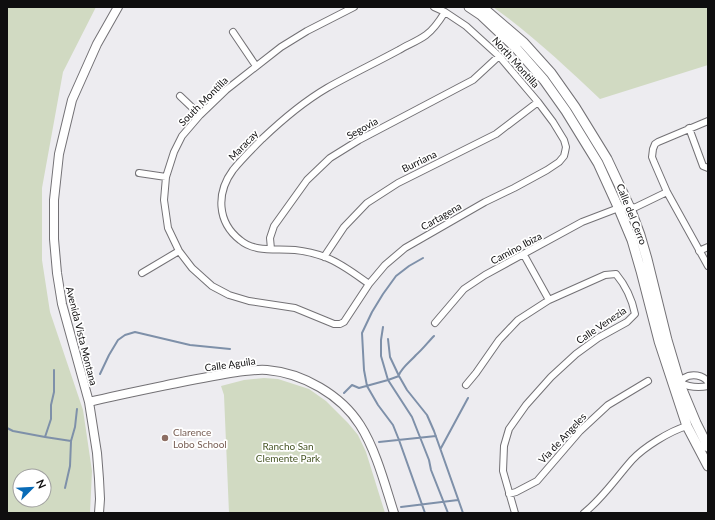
<svg xmlns="http://www.w3.org/2000/svg" width="715" height="520" viewBox="0 0 715 520" font-family="Lato,sans-serif">
<style>
.green{fill:#d1dac2;fill-rule:evenodd}
.lines{fill:none;stroke-linecap:round;stroke-linejoin:round}
.stream{stroke:#7e90a9;stroke-width:2}
.minor-casing{stroke:#737175;stroke-width:8}
.tertiary-casing{stroke:#737175;stroke-width:10}
.secondary-casing{stroke:#737175;stroke-width:11}
.minor{stroke:#fff;stroke-width:6}
.tertiary{stroke:#fff;stroke-width:8}
.secondary{stroke:#fff;stroke-width:9}
.education-dot{fill:#8d6e63;stroke:#fff;stroke-width:1.5}
.labels{text-anchor:middle;dominant-baseline:central;stroke-width:3.5;stroke-linejoin:round;paint-order:stroke}
.street-label{font-size:10px;fill:#0f0e0f;stroke:#fff}
.education-label{font-size:10px;fill:#785e54;stroke:#fff;text-anchor:start}
.park-label{font-size:10px;fill:#475626;stroke:#fff}
</style>
<rect width="100%" height="100%" fill="#edecf0"/>
<path class="green" d="M7,7H96L63,72L42,188V260L50,312L83,410L92,471L90,513H7ZM20,476H44V500H20Z
M493,7H708V65L600,99C566,67 531,34 493,7Z
M264,378L278,379L309,389L326,401L348,423L358,435L366,452L385,513H229L224,395L221,386L244,380Z"/>
<g class="lines">
<path class="stream" d="M423,258L409,266L396,276L383,294L372,312L362,333L364,370L367,386L378,405L393,425L399,440L425,513
M383,327L381,340V356L388,380L412,417L429,460L431,470L448,513
M388,339L390,357L399,376L407,390L427,415L434,431L463,513
M100,374L109,355L118,340L125,335L135,332L190,345L230,349
M399,375C402,367 411,361 416,355C423,349 428,342 434,336
M344,393L352,385L359,388L388,380L399,376
M7,428L13,431L45,437L71,441
M45,437L51,419V405L54,392V370
M379,442L436,436
M441,448L468,398
M65,488L70,466L71,441L75,427L77,409
M401,507L458,500"/>
<g class="minor-casing">
<path id="minor" d="M354,7L307,31L281,47L226,90L200,115L182,136L174,152L166,177L164,200L168,228L179,251L192,268L212,286L229,295L249,301L295,308L334,324H340L344,322L369,284L385,265L405,248L485,202L514,188L547,170L559,162L564,156L565,152L566,147L564,140L553,122L538,102L499,56L466,26L445,12L434,7
M233,32L256,66
M180,96L200,115
M708,121L658,142L655,144L653,149L652,157L654,162L667,192L708,266
M689,128L703,166L708,168
M139,173L166,177
M271,249L270,238L274,226L307,180L330,158L359,140L473,80L499,56
M699,251L708,247
M524,255L549,300
M324,257L344,227L367,203L398,183L496,134L538,102
M142,273L179,251
M369,284C355,274 341,263 325,257C317,254 304,251 295,250C277,248 255,253 240,240C217,222 216,193 233,170C242,159 252,149 262,139C282,120 303,102 327,88C350,75 375,63 399,50C407,45 418,41 426,35C433,30 440,20 445,12
M435,323L464,289L485,275L582,222L616,209L636,207L667,192
M708,382C703,375 692,373 684,378C684,378 681,382 680,383C689,387 698,388 708,386
M466,385L476,373L499,340L518,320L549,300L605,275L616,274C626,286 632,299 635,314L627,322L598,338L576,354L551,377L526,405L509,429L504,446L503,471L515,513
M509,494L516,492L537,481L580,431L608,405L648,381
M584,513C603,498 616,478 632,460C644,447 670,431 687,426"/>
</g>
<g class="tertiary-casing">
<path id="tertiary" d="M89,402C118,395 148,389 177,383C197,379 217,375 237,372C247,371 257,369 267,370C303,373 341,395 360,425C376,450 385,485 394,513
M99,513L100,499L99,479L97,453L89,402L62,304L57,273L54,239V200L59,154L72,100L97,44L118,7"/>
</g>
<g class="secondary-casing">
<path id="secondary" d="M469,7L481,15L516,48L544,80L566,111L598,163L619,209L632,240L641,271L659,341L687,426L708,466
M482,7L524,43L551,73L575,107L607,159L630,208L640,235L647,259L667,340L681,387L696,423L708,447"/>
</g>
<use href="#minor" class="minor"/>
<use href="#tertiary" class="tertiary"/>
<use href="#secondary" class="secondary"/>
</g>
<circle class="education-dot" cx="165" cy="438" r="4"/>
<g class="labels">
<g class="street-label">
<text transform="translate(516 62) rotate(48)">North Montilla</text>
<text transform="translate(203 101) rotate(-45)">South Montilla</text>
<text transform="translate(362 128) rotate(-29)">Segovia</text>
<text transform="translate(243 145) rotate(-46)">Maracay</text>
<text transform="translate(419 161) rotate(-26)">Burriana</text>
<text transform="translate(632 214) rotate(68)">Calle del Cerro</text>
<text transform="translate(441 216) rotate(-30)">Cartagena</text>
<text transform="translate(516 248) rotate(-28)">Camino Ibiza</text>
<text transform="translate(601 325) rotate(-34)">Calle Venezia</text>
<text transform="translate(82 336) rotate(76)">Avenida Vista Montana</text>
<text transform="translate(230 364) rotate(-8)">Calle Aguila</text>
<text transform="translate(562 438) rotate(-47)">Via de Angeles</text>
</g>
<g class="education-label">
<text x="173" y="432">Clarence<tspan x="173" dy="12">Lobo School</tspan></text>
</g>
<g class="park-label">
<text x="288" y="446">Rancho San<tspan x="288" dy="12">Clemente Park</tspan></text>
</g>
</g>
<rect width="715" height="520" fill="none" stroke="#0f0e0f" stroke-width="16"/>
<g transform="translate(32 488) rotate(66)"><circle r="19" fill="#ffffff" stroke="#9f9f9f"/>
<path d="M0-3L7 15L0 10L-7 15Z" fill="#086bb7"/>
<text y="-6" font-size="11" font-weight="bold" text-anchor="middle" fill="#0f0e0f">N</text>
</g>
</svg>
